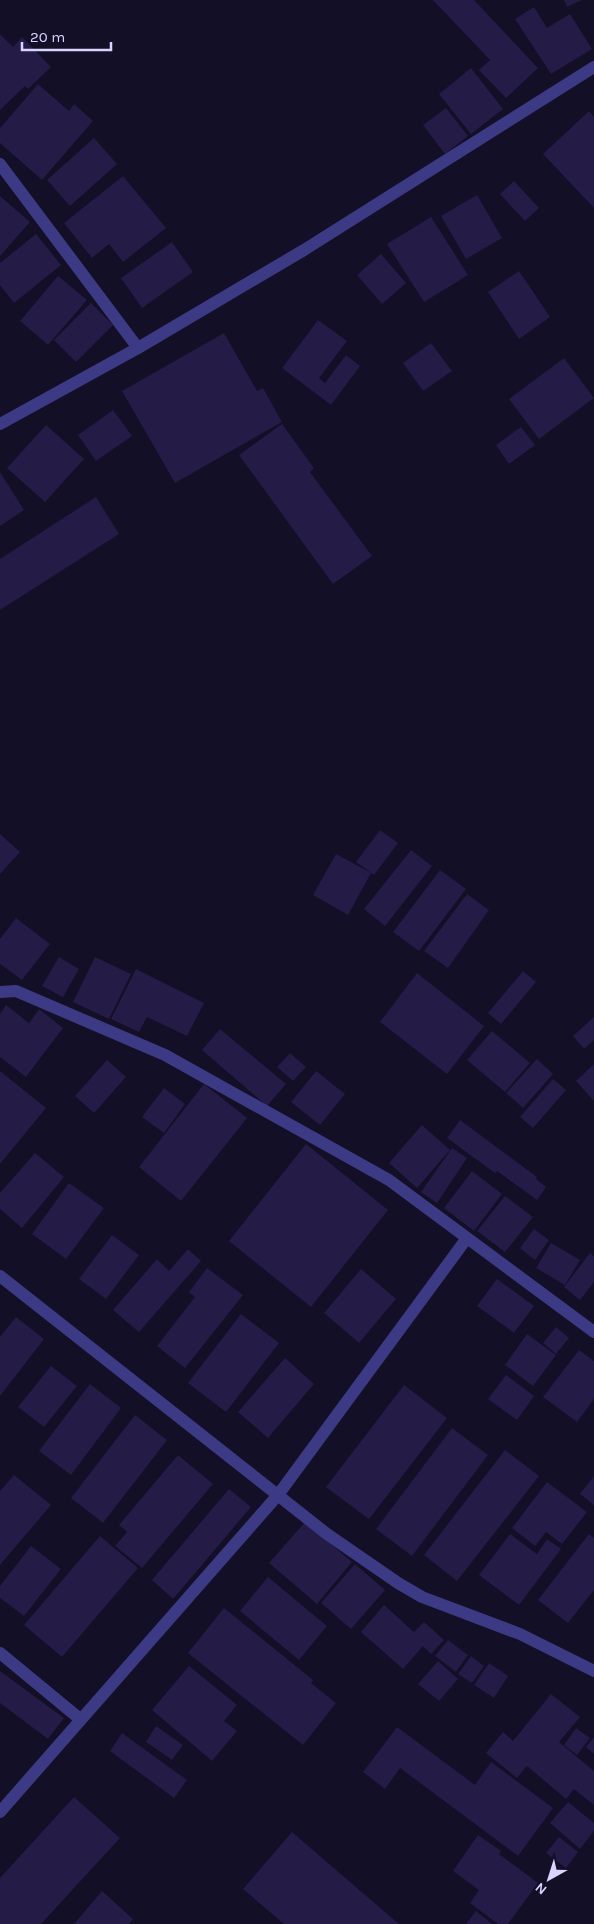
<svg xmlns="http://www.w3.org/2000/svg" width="594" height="1924" viewBox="0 0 594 1924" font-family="Karla,sans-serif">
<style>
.building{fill:#241b47}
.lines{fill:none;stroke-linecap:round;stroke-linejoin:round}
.minor{stroke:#3d3a85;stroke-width:12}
.tertiary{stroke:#3d3a85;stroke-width:12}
</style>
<rect width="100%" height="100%" fill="#130f26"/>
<path class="building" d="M433,0H474L538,68L506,98L479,70L490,60Z
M564,0H582L567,7Z
M534,7L547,28L570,14L592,49L551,74L515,19Z
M0,34L13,47L22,37L51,67L28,89L25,86L0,110Z
M471,68L503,109L471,134L439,94Z
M38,84L69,111L74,104L93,121L42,180L0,143V128Z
M446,108L468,136L445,154L423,125Z
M589,111L594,117V208L543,154Z
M94,138L117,164L70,206L47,180Z
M123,176L166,228L123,262L109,244L92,258L64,223Z
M514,181L539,208L525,221L500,194Z
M477,195L502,238L466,259L441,216Z
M0,196L30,222L0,256Z
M431,217L468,275L424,302L387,244Z
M36,234L61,265L14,303L0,285V263Z
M172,242L193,272L142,308L121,278Z
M381,254L406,283L382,304L357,275Z
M519,271L550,317L519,339L488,292Z
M58,276L87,300L48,345L20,321Z
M91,303L113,325L76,362L54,340Z
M318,320L347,341L319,378L325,383L346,355L360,366L331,405L282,368Z
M224,333L257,391L263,388L282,422L175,483L122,391Z
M431,343L452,371L423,391L403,363Z
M564,358L594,398L539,439L509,399Z
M113,410L132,436L96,461L78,435Z
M282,424L314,468L310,472L372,556L333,584L239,455Z
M46,425L84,459L45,502L7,468Z
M521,427L535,445L509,464L496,445Z
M0,472L24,510L0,526Z
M96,497L119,534L0,610V559Z
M380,830L398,843L374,875L356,862Z
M0,834L20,852L0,874Z
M411,850L432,866L385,926L364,909Z
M336,854L371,873L348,915L313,895Z
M440,870L466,889L419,951L393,932Z
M467,894L489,910L448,968L424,951Z
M16,918L50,944L22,980L0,964V939Z
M59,957L79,969L63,997L42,986Z
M95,957L131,974L109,1019L73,1002Z
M136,969L204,1003L187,1036L147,1017L139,1032L111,1019Z
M523,971L536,982L501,1024L488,1013Z
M417,973L484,1026L447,1074L380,1022Z
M6,1005L29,1023L39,1009L63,1028L26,1077L0,1057V1014Z
M594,1017V1040L584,1049L573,1036Z
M220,1029L286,1084L267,1106L202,1050Z
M492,1031L530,1063L505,1092L467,1060Z
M290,1053L306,1067L293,1081L277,1067Z
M537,1059L553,1074L523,1108L506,1093Z
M107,1060L126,1077L94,1113L75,1096Z
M594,1064V1101L576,1081Z
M0,1071L46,1108L0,1164Z
M316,1071L345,1094L320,1125L291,1102Z
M553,1079L566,1090L533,1128L520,1117Z
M204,1084L247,1118L181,1201L139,1167Z
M164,1088L185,1104L164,1133L142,1117Z
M460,1120L537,1177L536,1179L546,1187L537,1200L497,1171L495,1173L447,1138Z
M422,1125L450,1150L417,1188L389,1163Z
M306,1144L388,1210L311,1307L229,1241Z
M452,1148L467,1158L437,1203L421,1192Z
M35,1153L64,1177L22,1228L0,1209V1193Z
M472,1171L502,1194L474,1231L444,1208Z
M69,1183L104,1208L66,1259L32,1234Z
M505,1196L533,1217L505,1252L477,1231Z
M534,1229L549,1240L535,1260L520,1248Z
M112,1235L139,1255L106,1299L79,1279Z
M551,1243L580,1260L565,1285L536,1268Z
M188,1249L201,1261L139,1332L113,1310L157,1259L169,1271Z
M590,1253L594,1256V1282L580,1300L564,1287Z
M207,1268L243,1295L185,1368L157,1346L195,1297L189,1292Z
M361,1269L396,1299L359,1343L324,1313Z
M497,1279L534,1306L514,1333L477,1306Z
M241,1314L279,1343L226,1412L188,1383Z
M16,1317L44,1339L0,1396V1337Z
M556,1327L569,1338L556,1354L543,1343Z
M527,1334L556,1355L533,1386L505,1365Z
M579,1350L594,1361V1399L577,1422L543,1397Z
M285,1358L314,1384L268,1438L238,1412Z
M51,1366L77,1386L44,1427L18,1407Z
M506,1375L534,1396L517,1420L488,1399Z
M90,1384L121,1408L71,1475L39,1451Z
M404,1385L447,1418L369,1519L326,1487Z
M135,1415L167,1440L103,1523L71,1498Z
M452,1428L488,1455L412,1556L376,1529Z
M505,1450L539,1476L457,1581L424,1555Z
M178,1455L213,1484L142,1568L115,1546L127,1532L119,1525Z
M14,1475L51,1505L0,1565V1491Z
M594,1476V1505L580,1494Z
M547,1482L587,1512L562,1544L546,1532L535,1546L512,1528Z
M229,1489L251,1507L173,1599L152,1580Z
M305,1522L352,1562L317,1604L269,1563Z
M510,1534L537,1554L547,1539L561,1549L519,1605L479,1575Z
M589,1534L594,1538V1590L568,1623L538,1600Z
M100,1536L138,1568L62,1657L24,1625Z
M31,1546L61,1569L24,1616L0,1598V1586Z
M355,1564L385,1590L351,1629L321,1603Z
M268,1577L327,1626L299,1660L240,1611Z
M384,1605L414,1632L424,1622L444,1640L431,1654L423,1646L403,1669L361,1632Z
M224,1608L313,1680L311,1683L336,1703L303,1745L188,1653Z
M448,1640L468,1655L456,1672L435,1656Z
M471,1656L484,1666L472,1683L458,1674Z
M438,1661L458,1679L439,1701L418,1684Z
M489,1663L508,1676L494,1698L474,1685Z
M189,1666L237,1705L224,1721L237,1731L212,1761L152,1710Z
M0,1671L64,1718L48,1739L0,1703Z
M551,1694L580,1717L559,1742L594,1771V1805L574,1789L566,1799L527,1766L517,1778L486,1753L503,1732L513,1741Z
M156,1726L183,1745L172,1760L146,1742Z
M397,1727L475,1785L491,1762L553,1808L518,1856L400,1768L385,1789L363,1772Z
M576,1728L590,1738L577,1755L564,1745Z
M122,1733L187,1780L174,1798L110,1751Z
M594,1737V1754L586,1747Z
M74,1797L120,1838L41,1924H0V1878Z
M568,1802L594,1823V1831L580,1849L550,1823Z
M292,1832L399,1924H284L243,1889Z
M478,1835L501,1851L499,1854L538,1883L508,1924H498L470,1903L479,1890L453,1871Z
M559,1837L578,1852L566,1868L546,1853Z
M102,1891L133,1919L129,1924H74Z
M476,1911L492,1924H466Z"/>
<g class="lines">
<path class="minor" d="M0,164L138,348
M0,992L16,991L165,1055L389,1180L594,1332
M0,1276L327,1534L398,1583L422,1597L520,1634L594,1671
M0,1653L80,1719
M0,1812L278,1495L467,1238"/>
<path class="tertiary" d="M0,424L138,348L304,250L594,67"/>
</g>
<g transform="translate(549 1879) rotate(219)" stroke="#130f26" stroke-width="4" paint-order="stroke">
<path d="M0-4L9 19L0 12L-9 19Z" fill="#d9d4ff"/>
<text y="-8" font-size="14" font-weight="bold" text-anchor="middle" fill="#d9d4ff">N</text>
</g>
<path d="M22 42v8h89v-8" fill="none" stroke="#d9d4ff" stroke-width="2.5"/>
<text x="30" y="42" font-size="15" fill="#d9d4ff" stroke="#130f26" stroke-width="4" paint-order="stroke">20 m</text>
</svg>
